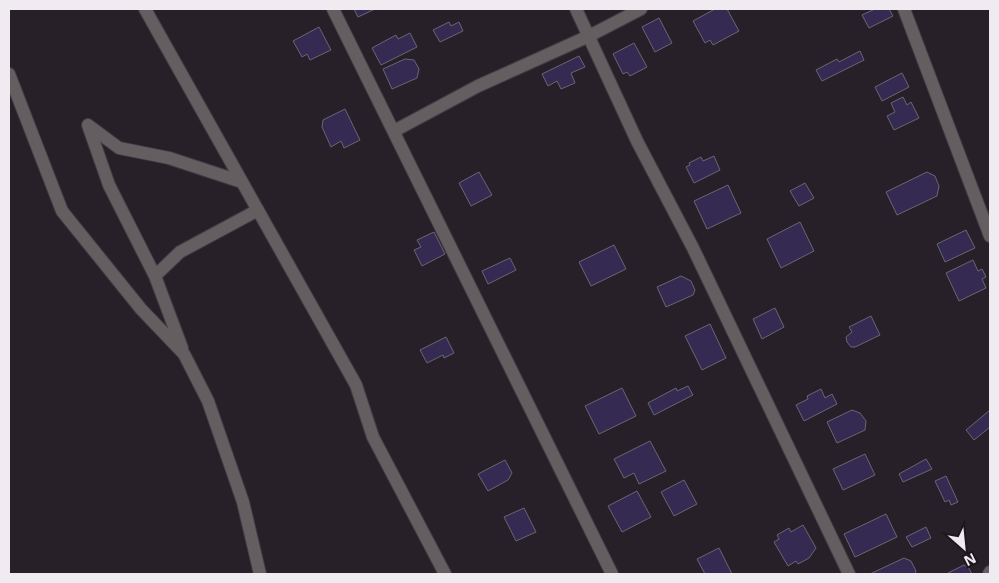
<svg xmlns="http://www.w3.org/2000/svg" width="999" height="583" viewBox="0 0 999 583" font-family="'Noto Sans',sans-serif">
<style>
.building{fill:#342a52;stroke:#696772}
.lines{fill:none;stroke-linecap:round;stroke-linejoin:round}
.minor-casing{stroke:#433c44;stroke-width:14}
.minor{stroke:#645e61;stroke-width:12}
</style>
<rect width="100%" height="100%" fill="#272028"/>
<path class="building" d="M354,9H375L358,17Z
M715,9H727L739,31L713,45L710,40L705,43L693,21Z
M875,9H889L893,16L869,28L862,15Z
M659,18L672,43L655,52L642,27Z
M449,22L451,26L459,22L463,31L440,42L433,30Z
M319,27L331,50L310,60L307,54L302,57L293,41Z
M410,33L417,47L381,65L372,48L396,35L398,39Z
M634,43L647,67L630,76L627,72L623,74L613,54Z
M860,51L864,60L822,81L816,70L837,59L839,62Z
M579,56L585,67L571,73L575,83L561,89L557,81L548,86L542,74Z
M405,59L414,60L419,69L417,78L392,89L383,69Z
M902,73L909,87L882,101L875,87Z
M903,97L907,105L911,102L919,118L894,130L887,116L895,112L891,103Z
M345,109L360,140L344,148L341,141L331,147L322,127L323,120Z
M714,156L720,170L694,183L686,167L690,165L689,163L701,157L703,161Z
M479,172L492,195L471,206L459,183Z
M927,172L935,176L939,186L937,196L897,215L886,192Z
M805,183L814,198L799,206L790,191Z
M728,185L741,213L707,229L694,201Z
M800,222L814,251L781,268L767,239Z
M966,230L975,248L945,262L937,244Z
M434,232L445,254L422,266L414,250L421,247L417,240Z
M614,245L626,269L591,286L579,262Z
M510,258L516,270L488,284L482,271Z
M973,260L978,271L982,269L986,277L982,279L986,288L959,301L946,273Z
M681,276L691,281L695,290L693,295L666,307L657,287Z
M775,308L784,327L762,339L753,319Z
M871,316L880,335L855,347H851L847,342L846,337L852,332L849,327Z
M710,324L726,358L702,370L685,336Z
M446,337L454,353L444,358L443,355L427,363L420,350Z
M688,386L693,395L654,415L648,403L676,388L677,391Z
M622,388L636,416L599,434L585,406Z
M821,389L825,398L832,394L837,404L804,421L796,405L808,399L807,396Z
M852,410L860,413L866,421L865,430L837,443L827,422Z
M990,410V427L974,440L966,430Z
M650,441L666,471L639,484L634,473L624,478L614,459Z
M865,454L875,475L843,490L833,469Z
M926,459L932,469L903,482L899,474Z
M505,460L512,473L508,480L488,491L478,474Z
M946,476L958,502L951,505L949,500L945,502L935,481Z
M684,480L697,504L674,516L661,492Z
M637,491L651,517L622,532L608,506Z
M524,508L536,532L516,541L504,517Z
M886,514L897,537L855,557L844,534Z
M803,525L816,548L809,558L798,564L796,561L788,566L774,542L779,539L777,535L789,528L791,532Z
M926,527L931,538L912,547L906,537Z
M719,548L732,574H705L697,559Z
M904,558L911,561L916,571L915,574H870Z
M964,565L968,567L972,574H949L948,573Z"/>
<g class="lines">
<g class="minor-casing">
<path id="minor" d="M145,9L356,385L373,437L445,574
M333,9L612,574
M576,9L637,141L693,248L849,574
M904,9L990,236
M9,74L62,211L141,309L184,354L208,401L243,502L260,574
M88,125L109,185L155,276L182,348
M88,125L119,148L169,158L242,182
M394,131L478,86L589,36L641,9
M155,276L180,252L258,210
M989,574L990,572"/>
</g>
<use href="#minor" class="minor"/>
</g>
<rect width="999" height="583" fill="none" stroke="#f0ebf1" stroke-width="20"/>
<g transform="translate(964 548) rotate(153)" stroke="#1d171e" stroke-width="4" paint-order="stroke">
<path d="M0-4L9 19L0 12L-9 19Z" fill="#f0ebf1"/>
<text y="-8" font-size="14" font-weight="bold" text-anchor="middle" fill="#f0ebf1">N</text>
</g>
</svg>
